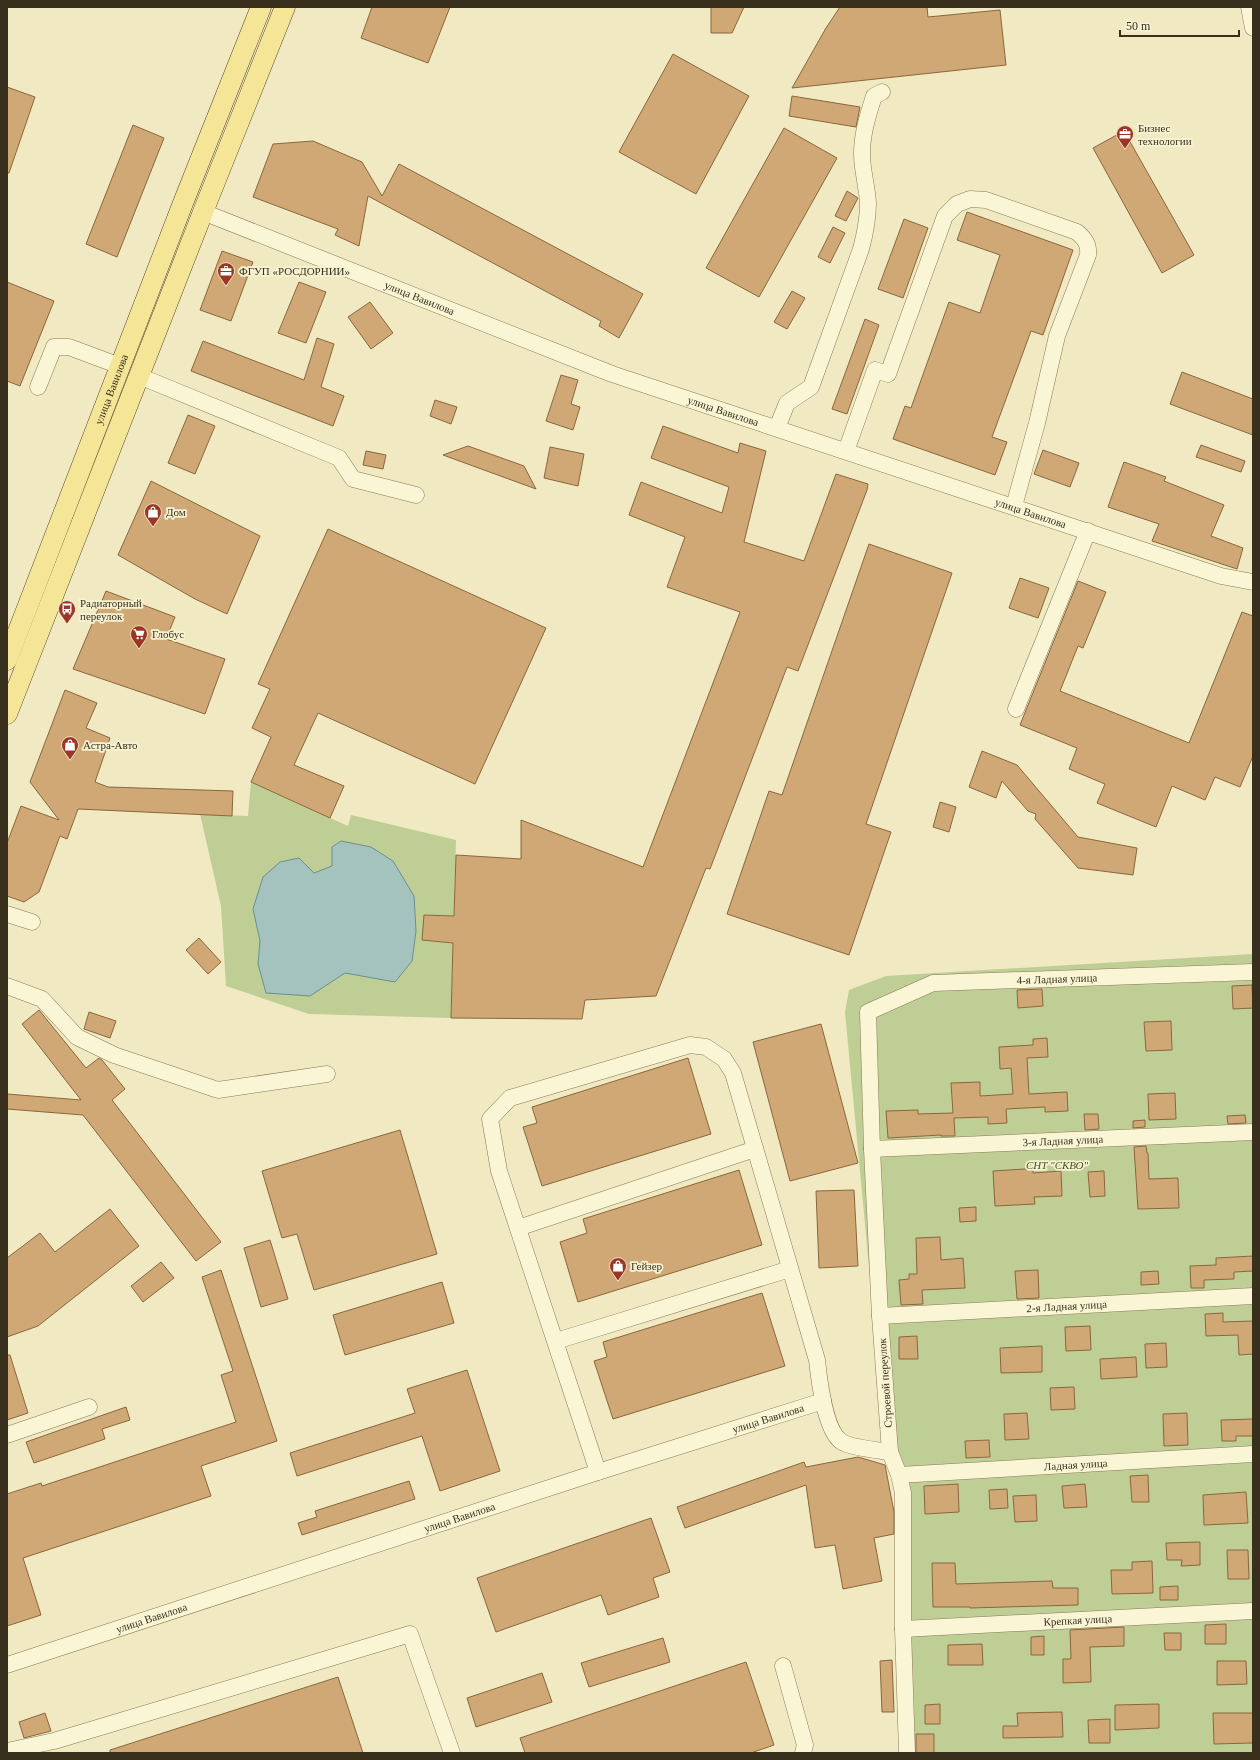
<svg xmlns="http://www.w3.org/2000/svg" width="1260" height="1760" viewBox="0 0 1260 1760" font-family="'Times New Roman',serif">
<style>
.green{fill:#bfce95}
.water{fill:#a4c2be;stroke:#6a908d}
.building{fill:#cfa875;stroke:#8a673d}
.lines{fill:none;stroke-linecap:round;stroke-linejoin:round}
.minor-casing{stroke:#8a7a58;stroke-width:17}
.major-casing{stroke:#57472c;stroke-width:21}
.minor{stroke:#faf5d5;stroke-width:16}
.major{stroke:#f5e697;stroke-width:20}
.labels{text-anchor:middle;dominant-baseline:central;stroke-width:3.5;stroke-linejoin:round;paint-order:stroke}
.poi-label{font-size:11px;fill:#392f1d;stroke:#f7f2d1;text-anchor:start}
.street-label{font-size:11px;fill:#392f1d;stroke:#f7f2d1}
.park-label{font-size:11px;font-style:italic;fill:#415623;stroke:#f7f2d1}
</style>
<rect width="100%" height="100%" fill="#f0e9c1"/>
<path class="green" d="M251,782L348,826L351,815L456,840L454,916L425,915L422,940L453,943L451,1018L309,1014L226,986L221,906L200,814L248,816Z
M1253,954V1753H899L900,1492L886,1447L845,1012L849,990L886,976Z"/>
<path class="water" d="M341,841L371,847L393,861L414,896L416,931L412,961L395,982L345,973L310,996L266,993L258,964L260,941L253,909L263,877L280,862L299,858L314,873L332,866V847Z"/>
<path class="building" d="M372,7H450L428,63L361,38Z
M711,7H744L732,33H711Z
M840,7H927L928,17L1000,10L1006,65L792,88L826,28Z
M673,54L749,96L696,194L619,152Z
M7,87L35,97L9,173H7Z
M792,96L860,107L856,127L789,116Z
M133,125L164,138L117,257L86,244Z
M784,128L837,158L759,297L706,268Z
M1124,131L1194,255L1162,273L1093,148Z
M313,141L362,162L382,196L399,164L643,294L619,338L599,326L601,321L368,196L359,246L335,235L338,229L253,197L273,144Z
M847,191L858,198L846,221L835,216Z
M967,212L1073,250L1043,335L1031,331L992,437L1007,442L995,475L893,439L905,406L911,408L949,302L980,313L1000,255L957,240Z
M904,219L928,228L903,298L878,289Z
M833,227L845,233L830,263L818,257Z
M222,251L253,262L231,321L200,310Z
M7,282L54,301L20,386L7,381Z
M299,282L326,292L306,343L278,333Z
M792,291L805,298L787,329L774,322Z
M370,302L393,333L371,349L348,317Z
M865,319L879,325L847,414L832,409Z
M317,338L334,344L321,387L344,396L333,426L191,371L203,341L304,380Z
M1182,372L1253,399V435L1170,404Z
M561,375L578,380L571,404L580,407L573,430L546,421Z
M435,400L457,407L451,424L430,416Z
M188,415L215,426L195,474L168,463Z
M663,426L738,453L740,443L766,451L744,542L804,561L836,474L868,484L867,490L798,671L787,667L710,869L706,868L656,996L585,1000L582,1019L451,1018L453,943L422,940L424,915L454,916L456,855L521,859V820L643,867L740,612L667,587L685,537L629,515L641,482L722,513L729,487L651,458Z
M1201,445L1245,461L1241,472L1196,457Z
M468,446L524,466L536,489L443,455Z
M550,447L584,454L578,486L544,478Z
M1043,450L1079,463L1070,487L1034,474Z
M366,451L386,455L383,469L363,465Z
M1124,462L1166,477L1164,481L1224,505L1211,536L1243,548L1237,569L1152,541L1159,524L1108,507Z
M151,481L260,536L227,614L195,599L118,555Z
M328,529L546,628L475,784L318,713L294,765L344,786L330,818L251,782L271,737L252,728L270,689L258,684Z
M869,544L952,573L866,824L891,832L849,955L727,914L769,791L782,795Z
M1020,578L1049,588L1038,618L1009,608Z
M1078,581L1106,592L1083,648L1078,646L1060,691L1189,743L1242,612L1253,616V756L1240,787L1215,777L1205,800L1172,786L1156,827L1097,803L1105,784L1069,769L1077,748L1020,725Z
M106,591L175,617L166,639L225,659L205,714L73,669Z
M65,690L97,703L86,728L110,738L95,782L108,787L233,791L232,816L78,809L67,839L60,836L39,892L24,902L7,896V843L21,806L59,820L30,782Z
M982,751L1017,765L1078,837L1137,848L1133,875L1078,868L1035,819L1036,814L1028,811L1002,781L996,798L969,787Z
M940,802L956,807L949,832L933,827Z
M199,938L221,962L208,974L186,950Z
M1252,985L1253,1008L1233,1009L1232,986Z
M1042,989L1043,1006L1018,1008L1017,990Z
M39,1010L86,1068L99,1058L102,1060L125,1089L112,1100L221,1242L196,1261L83,1115L7,1109V1094L81,1100L22,1024Z
M89,1012L116,1021L110,1038L84,1029Z
M1171,1021L1172,1050L1146,1051L1144,1022Z
M821,1024L858,1163L790,1181L753,1042Z
M1047,1038L1048,1057L1027,1058L1029,1094L1067,1092L1068,1111L1045,1112V1107L1006,1109L1007,1123L988,1124V1117L954,1118L955,1136H941V1135L888,1138L886,1111L918,1110V1114L953,1113L951,1083L980,1082V1096L1013,1094L1011,1068L1000,1069L999,1047L1033,1045V1039Z
M688,1058L711,1134L542,1186L523,1127L537,1123L532,1107Z
M1175,1093L1176,1119L1149,1120L1148,1094Z
M1084,1114H1098L1099,1129L1085,1130Z
M1245,1115L1246,1123L1228,1124L1227,1116Z
M1145,1120V1127L1133,1128V1121Z
M400,1130L437,1254L314,1290L297,1234L282,1238L262,1171Z
M1146,1146L1147,1153H1148L1149,1179L1178,1178L1179,1208L1138,1209L1134,1147Z
M1025,1169H1033V1173L1061,1171L1062,1196L1034,1197L1035,1204L995,1206L993,1171Z
M739,1170L762,1245L578,1302L560,1242L587,1233L583,1219Z
M1104,1171L1105,1196L1090,1197L1088,1172Z
M854,1190L858,1266L819,1268L816,1191Z
M976,1207V1221L960,1222L959,1208Z
M110,1209L139,1246L38,1326L7,1337V1258L40,1233L55,1252Z
M940,1237L941,1260L963,1258L965,1288L922,1290L923,1304L901,1305L899,1280L909,1279V1274H917L916,1238Z
M270,1240L288,1299L261,1307L244,1248Z
M1253,1256V1271L1234,1272V1279L1204,1280V1288H1191L1190,1266L1216,1265V1258Z
M161,1262L174,1278L143,1302L131,1286Z
M221,1270L277,1441L201,1466L211,1496L23,1558L41,1615L7,1626V1494L41,1483L42,1486L236,1422L221,1375L233,1371L202,1277Z
M1038,1270L1039,1298L1017,1299L1015,1271Z
M1158,1271L1159,1284L1141,1285V1272Z
M442,1282L454,1323L345,1355L333,1315Z
M762,1293L785,1366L613,1419L594,1361L607,1357L603,1342Z
M1223,1313V1322L1253,1321V1354L1239,1355L1238,1335L1206,1336L1205,1314Z
M1090,1326L1091,1350L1066,1351L1065,1327Z
M917,1336L918,1359H899V1337Z
M1166,1343L1167,1367L1146,1368L1145,1344Z
M1042,1346V1372L1001,1373L1000,1348Z
M7,1355H10L28,1413L7,1420Z
M1136,1357L1137,1377L1101,1379L1100,1359Z
M467,1370L500,1471L440,1491L422,1436L297,1476L290,1453L415,1413L407,1389Z
M1074,1387L1075,1409L1051,1410L1050,1388Z
M126,1407L130,1420L102,1429L105,1439L34,1463L26,1442Z
M1027,1413L1029,1439L1005,1440L1004,1414Z
M1187,1413L1188,1445L1164,1446L1163,1414Z
M1253,1419V1436H1236V1441H1222L1221,1420Z
M989,1440L990,1457L966,1458L965,1441Z
M858,1457L885,1465L894,1512V1534L874,1538L882,1581L843,1589L835,1545L815,1548L806,1485L685,1528L677,1507L804,1462L806,1467Z
M1148,1475L1149,1502H1132L1130,1476Z
M409,1481L415,1499L302,1535L298,1523L317,1517L315,1511Z
M958,1484L959,1512L925,1514L924,1486Z
M1085,1484L1087,1507L1064,1508L1062,1486Z
M1007,1489L1008,1508L990,1509L989,1490Z
M1246,1492L1248,1523L1204,1525L1203,1495Z
M1036,1495L1037,1521L1015,1522L1013,1496Z
M651,1518L670,1572L653,1578L659,1597L608,1615L601,1595L496,1632L477,1578Z
M1200,1542V1565L1181,1566L1182,1560H1167L1166,1543Z
M1227,1550H1248L1249,1579H1228Z
M1152,1561L1153,1593L1112,1594L1111,1570H1132V1562Z
M932,1563H955L956,1584L1052,1581L1053,1588H1078V1605L970,1608V1607H933Z
M1178,1586V1600H1160V1587Z
M1226,1624V1644H1205V1625Z
M1124,1627V1646L1090,1647L1091,1682L1063,1683V1659H1071L1070,1630Z
M1164,1633H1181V1650H1165Z
M1044,1636V1655H1031V1637Z
M663,1638L670,1662L589,1687L581,1663Z
M982,1644L983,1665H948V1645Z
M892,1660L894,1712H882L880,1661Z
M1217,1661H1246L1247,1684L1217,1685Z
M746,1662L774,1745L751,1753H525L520,1738Z
M542,1673L552,1702L476,1727L467,1698Z
M338,1677L363,1753H110V1750Z
M940,1704V1724H925V1705Z
M1159,1704V1728L1115,1730V1705Z
M1062,1712L1063,1737L1003,1738V1726H1018L1017,1713Z
M45,1713L51,1731L24,1738L19,1722Z
M1213,1713H1253V1743L1214,1744Z
M1110,1719V1743H1089L1088,1720Z
M916,1734H934V1753H916Z"/>
<g class="lines">
<g class="minor-casing">
<g id="minor">
<path d="M1249,7L1253,28"/>
<path id="s1" d="M203,212L612,374L1221,576L1253,582"/>
<path d="M139,376L339,458L353,479L416,495"/>
<path d="M38,387L54,347H69L120,366"/>
<path d="M777,428L787,403L811,387L861,249C865,234 868,218 868,203C867,186 862,170 862,154C862,133 868,115 874,96L882,92"/>
<path d="M846,451L875,370L888,374L945,216L957,204L970,199L986,200L1077,232C1085,239 1089,244 1088,255L1057,336L1037,423L1014,506"/>
<path d="M1016,709L1088,531"/>
<path d="M7,914L32,922"/>
<path d="M7,986L42,999L77,1037L114,1055L218,1090L327,1074"/>
<path id="s2" d="M872,1149L1253,1132"/>
<path d="M518,1228L755,1149"/>
<path id="s3" d="M880,1316L1253,1296"/>
<path d="M556,1341L790,1269"/>
<path d="M7,1435L89,1407"/>
<path d="M598,1472L499,1171L490,1119L510,1098L690,1045L706,1047L724,1059L733,1073L817,1360C819,1379 825,1432 842,1442C852,1448 877,1450 890,1452"/>
<path id="s4" d="M899,1475L1253,1454"/>
<path id="s5" d="M903,1629L1253,1611"/>
<path id="s6" d="M7,1665L598,1472L823,1401"/>
<path d="M783,1666L805,1745L803,1753"/>
<path d="M7,1751L54,1741L410,1634L452,1753"/>
<path id="s7" d="M907,1753L903,1629V1493L899,1475L890,1452L880,1316L872,1149L868,1012L933,983L1253,972"/>
</g>
</g>
<g class="major-casing">
<g id="major">
<path id="s8" d="M7,660L183,203L261,7"/>
<path d="M7,714L203,212L285,7"/>
</g>
</g>
<use href="#minor" class="minor"/>
<use href="#major" class="major"/>
</g>
<defs>
<g id="office-pin" transform="scale(0.9)"><path d="M0 17L-7.5 6A9.5 9.5 0 1 1 7.5 6Z" fill="#9b3625" stroke="#f7f2d1"/><path d="M-6-3h4V-5.5h4V-3h4V5H-6ZM-1-4.5V-3h2v-1.5ZM-6 0V1H6V0Z" fill="#fff"/></g>
<g id="shop-pin" transform="scale(0.9)"><path d="M0 17L-7.5 6A9.5 9.5 0 1 1 7.5 6Z" fill="#9b3625" stroke="#f7f2d1"/><path d="M-5-2.5h2.3a2.7 3.5 0 0 1 5.4 0H5L5.5 6h-11ZM-1.5-2.5h3a1.5 2.3 0 0 0-3 0Z" fill="#fff"/></g>
<g id="bus-pin" transform="scale(0.9)"><path d="M0 17L-7.5 6A9.5 9.5 0 1 1 7.5 6Z" fill="#9b3625" stroke="#f7f2d1"/><path d="M-5-6H5V4H4V6H2V4H-2V6H-4V4H-5ZM-3.5-4V0h7V-4ZM-3.5 1.2v1.5H-2V1.2ZM2 1.2v1.5H3.5V1.2Z" fill="#fff"/></g>
<g id="supermarket-pin" transform="scale(0.9)"><path d="M0 17L-7.5 6A9.5 9.5 0 1 1 7.5 6Z" fill="#9b3625" stroke="#f7f2d1"/><path d="M-6-5.5h2.5l.6 2H6L4.5 2H-2.5L-4.4-4H-6ZM-1.5 3.2a1.3 1.3 0 1 0 .1 0ZM3 3.2a1.3 1.3 0 1 0 .1 0Z" fill="#fff"/></g>
</defs>
<g fill-rule="evenodd">
<use href="#office-pin" x="1125" y="134"/>
<use href="#office-pin" x="226" y="271"/>
<use href="#shop-pin" x="153" y="512"/>
<use href="#bus-pin" x="67" y="609"/>
<use href="#supermarket-pin" x="139" y="634"/>
<use href="#shop-pin" x="70" y="745"/>
<use href="#shop-pin" x="618" y="1266"/>
</g>
<g class="labels">
<g class="poi-label">
<text x="1138" y="128">Бизнес<tspan x="1138" dy="13">технологии</tspan></text>
<text x="239" y="271">ФГУП «РОСДОРНИИ»</text>
<text x="166" y="512">Дом</text>
<text x="80" y="603">Радиаторный<tspan x="80" dy="13">переулок</tspan></text>
<text x="152" y="634">Глобус</text>
<text x="83" y="745">Астра-Авто</text>
<text x="631" y="1266">Гейзер</text>
</g>
<g class="street-label">
<text stroke="none"><textPath href="#s1" startOffset="233">улица Вавилова</textPath></text>
<text stroke="none"><textPath href="#s8" startOffset="290">улица Вавилова</textPath></text>
<text stroke="none"><textPath href="#s1" startOffset="557">улица Вавилова</textPath></text>
<text stroke="none"><textPath href="#s1" startOffset="881">улица Вавилова</textPath></text>
<text stroke="none"><textPath href="#s7" startOffset="939">4-я Ладная улица</textPath></text>
<text stroke="none"><textPath href="#s2" startOffset="191">3-я Ладная улица</textPath></text>
<text stroke="none"><textPath href="#s3" startOffset="187">2-я Ладная улица</textPath></text>
<text transform="translate(885 1383) rotate(-94)">Строевой переулок</text>
<text stroke="none"><textPath href="#s6" startOffset="800">улица Вавилова</textPath></text>
<text stroke="none"><textPath href="#s4" startOffset="177">Ладная улица</textPath></text>
<text stroke="none"><textPath href="#s6" startOffset="476">улица Вавилова</textPath></text>
<text stroke="none"><textPath href="#s6" startOffset="152">улица Вавилова</textPath></text>
<text stroke="none"><textPath href="#s5" startOffset="175">Крепкая улица</textPath></text>
</g>
<g class="park-label">
<text x="1057" y="1165">СНТ "СКВО"</text>
</g>
</g>
<rect width="1260" height="1760" fill="none" stroke="#392f1d" stroke-width="16"/>
<path d="M1120 30v6h119v-6" fill="none" stroke="#392f1d" stroke-width="2"/>
<text x="1126" y="30" font-size="12" fill="#392f1d" stroke="#f7f2d1" stroke-width="3" paint-order="stroke">50 m</text>
</svg>
